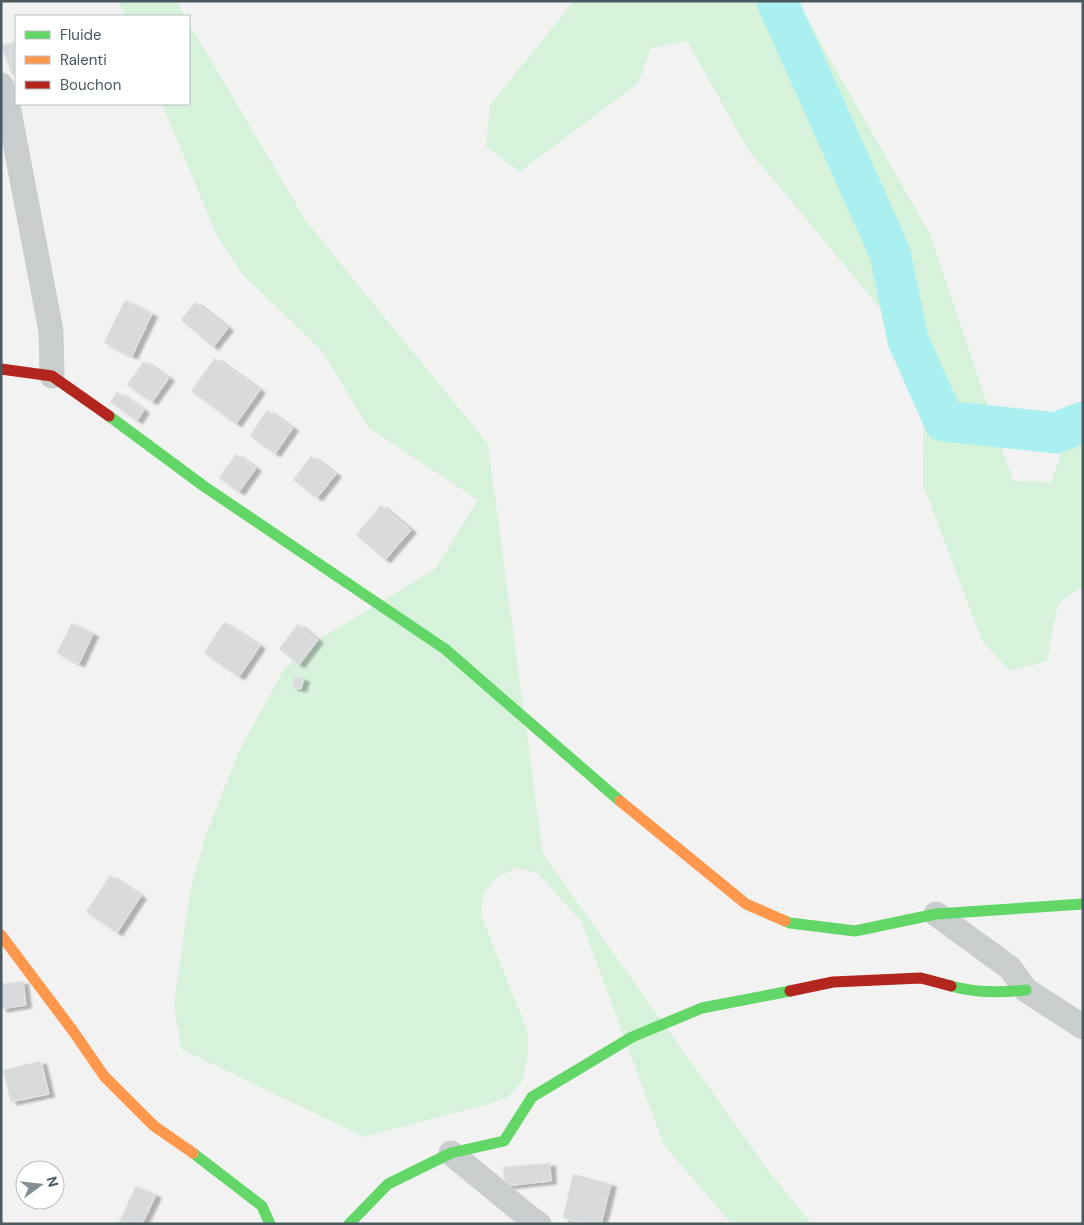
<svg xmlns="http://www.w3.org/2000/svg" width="1084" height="1225" viewBox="0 0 1084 1225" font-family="'DM Sans',sans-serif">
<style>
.green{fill:#d6f2db}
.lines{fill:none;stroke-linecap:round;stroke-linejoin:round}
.river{stroke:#aaf0f1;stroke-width:41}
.building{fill:#d9dadb;stroke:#e4e4e5;filter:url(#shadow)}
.street{stroke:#c9cdce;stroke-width:25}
.fast{stroke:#63d668;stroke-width:11}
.slow{stroke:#ff974d;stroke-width:11}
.jam{stroke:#b3261e;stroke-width:11}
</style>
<defs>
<filter id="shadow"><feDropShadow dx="5.5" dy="3" stdDeviation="1" flood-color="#0004"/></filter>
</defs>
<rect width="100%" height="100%" fill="#f3f2f2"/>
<path class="green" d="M119,1H176L185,16H125Z
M574,1H797L930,234L1013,481L1051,482L1066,441L1083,438V585L1058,604L1047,661L1010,671L982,641L923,485L924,361L747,148L687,41L651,48L638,83L519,172L486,146L490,105Z
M189,23L306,221L488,444L543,854L767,1169L812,1224H732L664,1145L581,921L537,873L516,868L497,877L483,894L481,915L528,1033V1055L523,1080L508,1097L489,1104L364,1137L181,1049L174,1004L190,892L205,837L239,751L284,669L318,640L435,569L478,500L368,427L322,351L242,274L217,236L162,104H189Z"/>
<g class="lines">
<path class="river" d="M777,1L890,253L908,340L944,421L1056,433L1083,422"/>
</g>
<path class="building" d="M16,41V73L12,75L1,46Z
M125,300L152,314L132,356L104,343Z
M195,302L228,328L213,347L181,320Z
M215,358L260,390L236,424L191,391Z
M144,361L169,378L152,402L127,385Z
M117,392L144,410L137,421L110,402Z
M267,410L293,428L275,454L250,436Z
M236,454L256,468L239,492L219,478Z
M311,456L336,474L317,498L293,480Z
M381,505L411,530L385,560L356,535Z
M224,622L260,646L239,677L204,653Z
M72,623L93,634L79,664L57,653Z
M298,624L318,640L299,665L279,649Z
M295,676L304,679L301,689L292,687Z
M110,875L141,896L117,933L86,912Z
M23,981L26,1005L1,1009V984Z
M41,1061L49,1094L11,1102L3,1070Z
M550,1163L551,1181L505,1186L503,1167Z
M573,1174L611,1184L601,1224H585L563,1218Z
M136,1186L156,1195L142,1224H118Z"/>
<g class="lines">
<path class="street" d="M1,85L9,111L51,331L52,376
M936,914L1010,968L1026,990L1083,1027
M451,1153L531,1219L539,1224"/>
<path class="fast" d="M109,416L205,487L445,649L620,801
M785,921L790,923L855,931L936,914L1083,904
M951,986C976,993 1001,993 1026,990
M193,1153L262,1206L270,1224
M349,1224L388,1184L451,1153L504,1141L532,1097L632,1037L702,1008L790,991"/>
<path class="slow" d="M620,801L746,904L785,921
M1,935L73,1031L104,1076L154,1126L193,1153"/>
<path class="jam" d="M1,369L52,376L109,416
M790,991L833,982L921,978L951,986"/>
</g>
<rect width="1084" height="1225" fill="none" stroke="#485960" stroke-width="5"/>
<rect x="15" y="15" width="175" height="90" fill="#ffffff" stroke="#b6bdbf"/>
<rect x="25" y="31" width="25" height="8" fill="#63d668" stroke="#b6bdbf"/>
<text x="60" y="40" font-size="15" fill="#485960">Fluide</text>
<rect x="25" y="56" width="25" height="8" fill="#ff974d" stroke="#b6bdbf"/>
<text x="60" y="65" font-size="15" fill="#485960">Ralenti</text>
<rect x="25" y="81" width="25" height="8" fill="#b3261e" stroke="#b6bdbf"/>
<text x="60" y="90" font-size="15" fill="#485960">Bouchon</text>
<g transform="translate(40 1185) rotate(75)"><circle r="24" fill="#ffffff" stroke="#b6bdbf"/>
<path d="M0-4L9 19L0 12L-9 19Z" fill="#848f93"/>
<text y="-8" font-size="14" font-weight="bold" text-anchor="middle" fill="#485960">N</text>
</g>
</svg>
